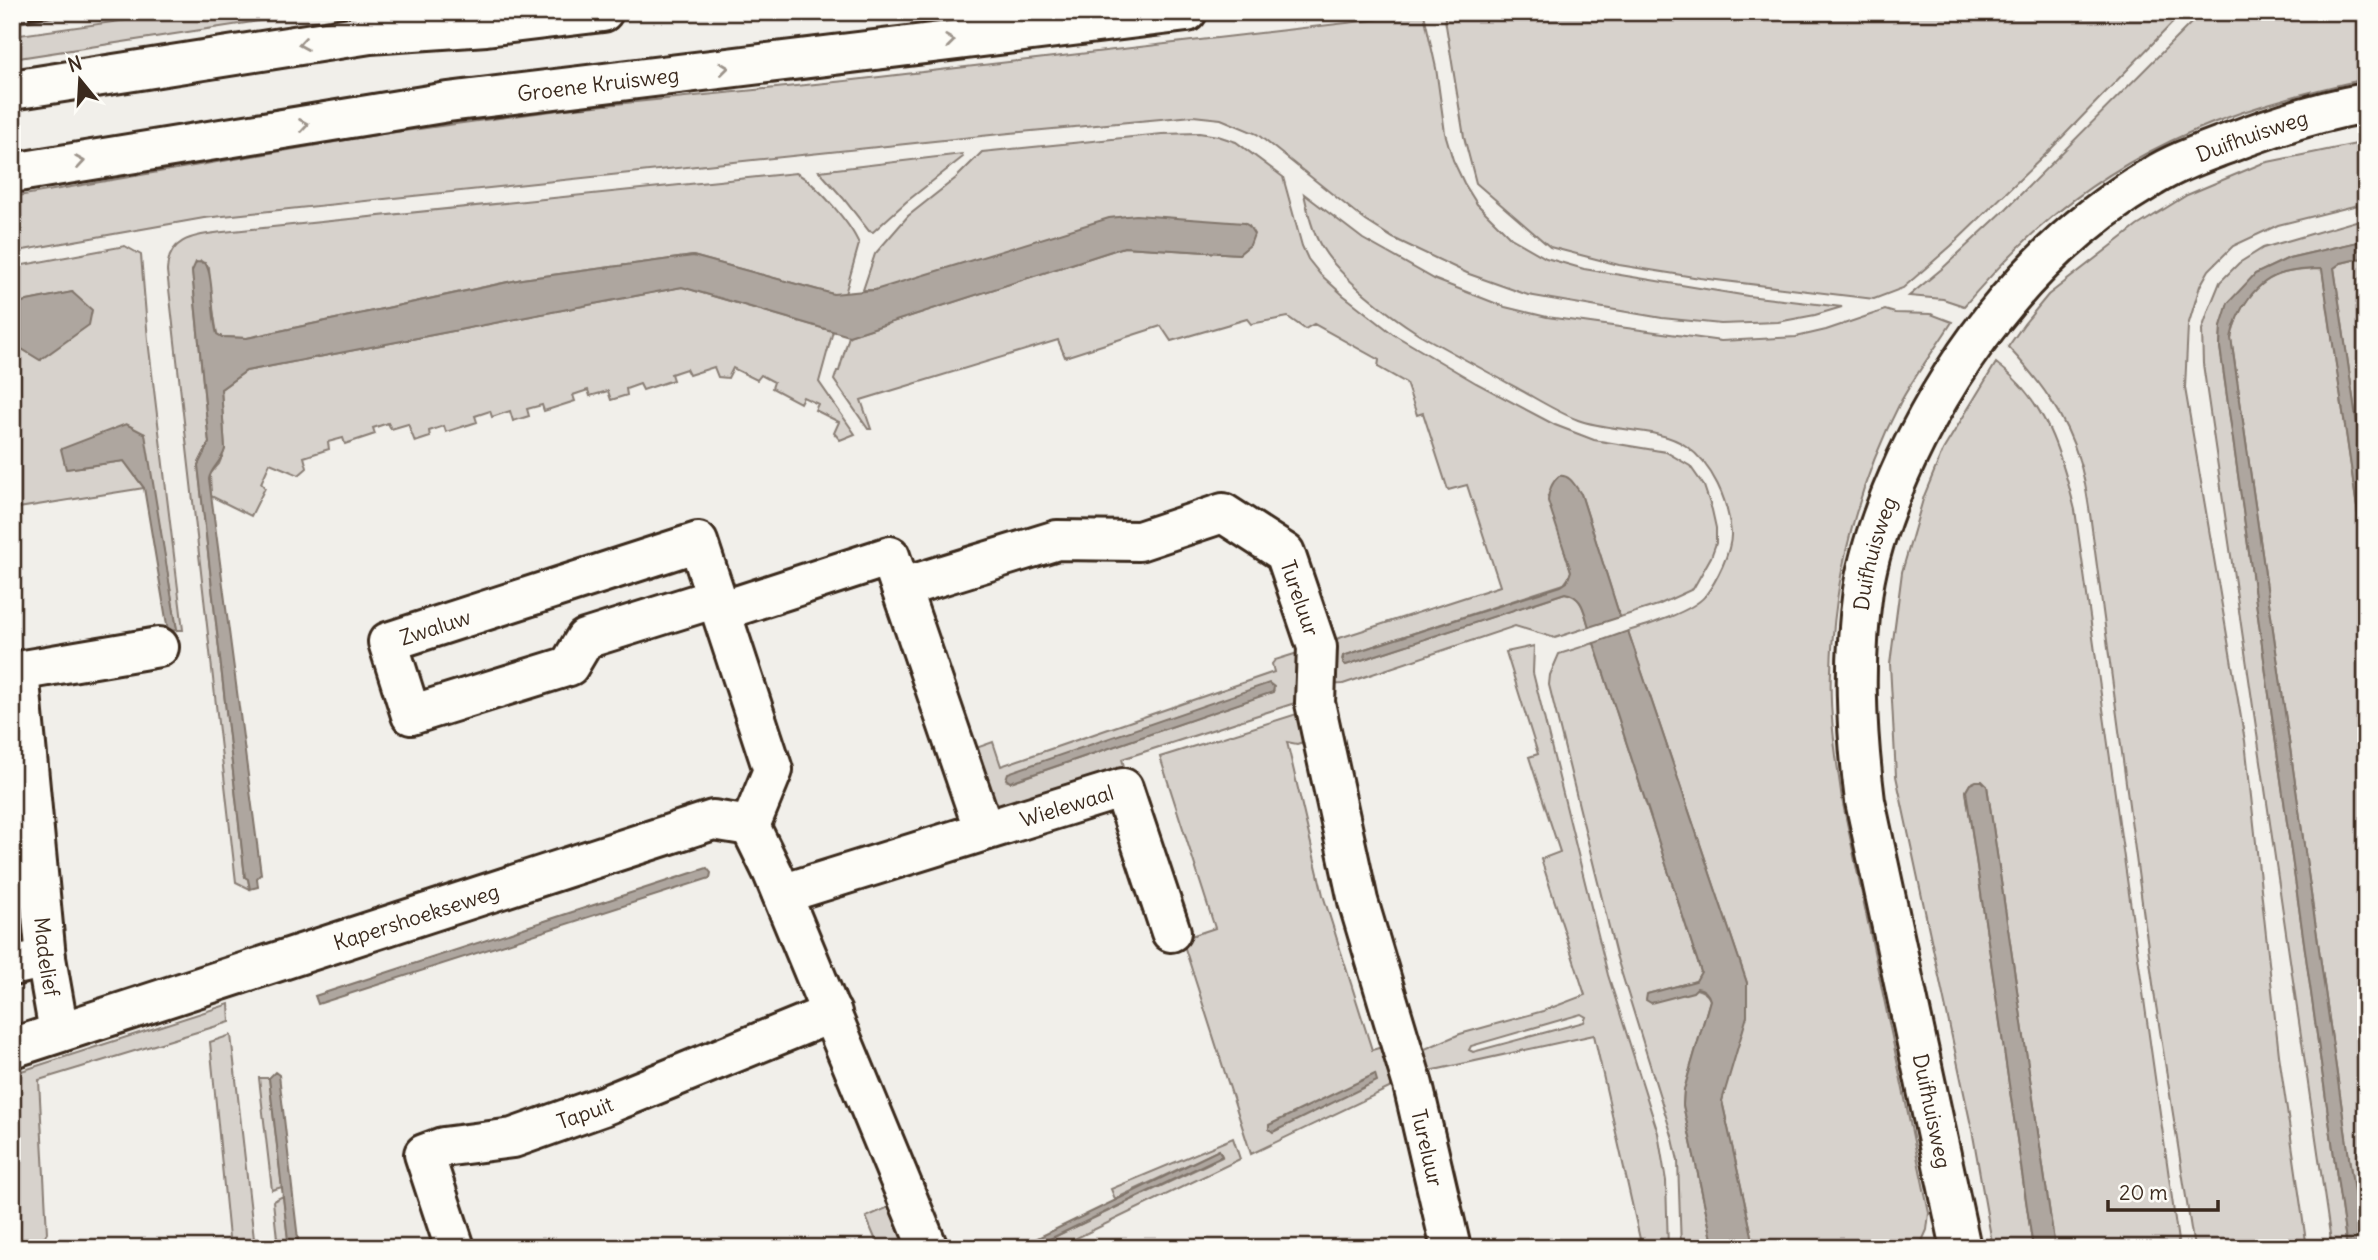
<svg xmlns="http://www.w3.org/2000/svg" width="2378" height="1260" viewBox="0 0 2378 1260" font-family="Delius,sans-serif">
<style>
.green{fill:#d7d2cc;stroke:#897e75;stroke-width:2;fill-rule:evenodd}
.water{fill:#aea69f;stroke:#80746b;stroke-width:2}
.lines{fill:none;stroke-linecap:round;stroke-linejoin:round}
.minor-casing{stroke:#3b2a1e;stroke-width:44}
.major-casing{stroke:#3b2a1e;stroke-width:44}
.minor{stroke:#fdfcf7;stroke-width:38}
.major{stroke:#fdfcf7;stroke-width:38}
.rail-casing{stroke:#3b2a1e;stroke-width:8}
.rail{stroke:#fdfcf7;stroke-width:5;stroke-dasharray:16;stroke-linecap:butt}
.oneway{stroke:#9c938a}
.labels{text-anchor:middle;dominant-baseline:central;stroke-width:7;stroke-linejoin:round;paint-order:stroke}
.street-label{font-size:21px;fill:#3b2a1e;stroke:#fdfcf7}
</style>
<rect width="100%" height="100%" fill="#f1efea"/>
<filter id="ink" filterUnits="userSpaceOnUse"><feTurbulence type="fractalNoise" baseFrequency=".0143" numOctaves="2"/><feDisplacementMap in="SourceGraphic" scale="14" xChannelSelector="R" yChannelSelector="G"/><feConvolveMatrix kernelMatrix="1 2 1 2 8 2 1 2 1" color-interpolation-filters="sRGB"/></filter>
<g filter="url(#ink)">
<path class="green" d="M184,12H317L12,59V36Z
M1453,12H2183L2048,152L1951,246L1903,288L1874,299L1700,278L1619,265L1550,247L1476,183L1464,137L1444,13Z
M2202,12H2366V79C2243,105 2134,143 2038,229C2011,253 1988,279 1964,306L1943,299L1909,296L1944,267L2007,208Z
M1424,14L1436,68L1445,133L1453,160L1464,183L1477,204L1511,238L1546,258L1584,269L1748,296L1842,307L1815,315L1778,322L1721,324L1662,318L1528,295L1469,274L1393,238L1366,221L1257,134L1221,119L1193,116L1010,133L204,218L12,252V197L382,134L566,109L845,81Z
M1199,133L1218,136L1236,142L1283,177L1302,246L1308,259L1320,274L1343,295L1393,334L1476,383L1555,425L1594,440L1666,452L1690,466L1704,486L1712,510L1716,528V543L1711,557L1693,589L1658,605L1620,617L1581,494L1548,496L1571,571L1570,576L1564,584L1343,656L1342,659L1346,665L1565,593C1583,596 1584,612 1589,627L1555,638L1515,626L1343,684L1326,685L1330,641L1500,586L1467,485L1448,490L1423,413L1417,415L1406,383L1378,367L1379,360L1314,324L1305,329L1288,317L1251,324L1247,319L1171,341L1161,326L1065,357L1058,340L861,400L871,429H868L834,380L837,371H839L849,336L1124,247L1239,254L1250,245L1244,223L875,290H863L875,254L908,216L956,178L982,152L1162,134Z
M2366,142V203L2278,225L2233,246L2209,270L2200,286L2188,326L2185,388L2245,741L2279,1055L2307,1248H2194L2155,999L2090,514C2087,496 2085,478 2079,460C2066,416 2039,380 2008,347L2024,324L2048,295L2137,226L2187,195L2263,163Z
M962,154L963,157L906,202L873,232L869,231L843,198L819,171Z
M796,173C815,182 851,224 859,244L845,294H833L693,256L522,279L247,338L222,337L217,334L211,298L209,267L201,261L192,271L209,443L198,465L245,877L248,879L250,889L236,882L167,271C168,237 195,236 223,232Z
M1304,194L1363,239L1436,280L1505,307L1547,317L1721,341L1796,337L1826,330L1885,310L1895,313L1931,314L1952,322C1935,349 1915,375 1900,403C1858,484 1833,580 1831,671C1829,714 1836,756 1842,799L1929,1213L1927,1230L1919,1248H1752L1753,1240L1722,1101L1747,983L1628,631C1647,626 1693,611 1705,596C1716,582 1732,551 1731,533C1728,500 1713,465 1686,446C1659,427 1610,432 1578,420C1557,412 1537,399 1517,388C1484,370 1451,352 1419,334C1388,314 1340,278 1321,246C1312,231 1308,212 1304,194Z
M2366,218V240L2289,258L2255,274L2221,326L2220,347L2347,1248H2332L2203,364L2202,330L2209,309L2220,282L2239,263L2263,248Z
M125,246L141,255L148,340L183,630H177L144,434L66,469L124,461L144,488L12,509V343L41,360L72,292L12,304V267Z
M2366,257V486L2334,268L2341,263Z
M2322,268L2366,569V1248H2362L2231,338C2236,311 2255,280 2284,273C2296,270 2309,270 2322,268Z
M682,287L833,331L819,382L855,434L840,440L834,433L839,422L815,410L818,404L803,397L800,403L772,388L774,382L761,375L757,380L733,368L728,378L718,377L714,367L689,375L686,369L671,374L673,380L643,390L640,384L626,389L627,395L611,400L608,391L590,396L588,390L573,395L575,401L544,411L542,405L527,409L529,416L513,421L510,411L492,417L490,411L475,416L477,422L446,432L444,426L429,431L430,437L415,442L408,424L391,429L388,423L373,428L375,434L345,444L343,438L328,442L329,449L304,457L307,468L299,475L270,463L261,483L265,488L251,516L211,496L210,474L219,464L225,449L221,389L246,371Z
M1996,363C2046,400 2061,453 2075,510L2179,1248H2055L1987,786L1970,784L1966,791L2033,1248H1993L1973,1135L1896,776L1890,664L1902,572L1924,496L1943,450Z
M1594,643L1701,972L1696,981L1647,994C1665,992 1702,979 1710,1000L1684,1090L1683,1105L1714,1248H1681L1678,1161L1673,1139L1616,955L1549,685L1550,675L1559,654Z
M1534,646L1533,673L1608,975L1658,1133L1666,1181L1668,1248H1642L1594,1035L1425,1072L1420,1051L1460,1034L1543,1011L1585,995L1541,859L1560,852L1529,757L1538,754L1506,652ZM1581,1014L1586,1017L1584,1022L1473,1052L1469,1050L1471,1046Z
M1301,652L1298,702L1122,759L1125,770L998,807L989,804L986,777L976,748L993,742L1001,766L1274,672L1272,664L1275,660ZM1274,690L1272,692L1011,782L1008,781Z
M1300,713L1306,741L1297,744L1287,742L1323,895L1372,1050L1389,1045L1404,1081L1251,1154L1182,939L1215,928L1160,757Z
M229,1004L230,1022L39,1080L47,1233C37,1250 31,1248 12,1248V1074Z
M231,1035L255,1248H230L210,1042Z
M259,1078H269L282,1187L272,1190Z
M1233,1138L1240,1159L1056,1248H1031L1222,1157L1219,1150L1115,1199L1111,1189Z
M283,1196L289,1248H278L273,1201Z
M889,1207L906,1248H879L866,1217Z"/>
<path class="water" d="M12,12H81L12,24Z
M1136,215L1244,223L1249,226L1254,234L1250,245L1239,254L1124,247L849,336L682,287L246,371L221,389L225,449C222,462 211,467 209,479L261,874L257,878L258,887L250,889L248,879L245,877L198,465L209,443L192,271L196,262L205,263C214,275 211,316 217,334L222,337L247,338L522,279L693,256L833,294L875,290L1109,218Z
M2366,240V257L2341,263L2334,268L2366,486V569L2322,269C2310,269 2295,270 2284,273C2256,280 2236,311 2231,338L2362,1248H2347L2220,347L2221,326L2228,303L2255,274L2289,258Z
M72,292L92,310L89,325L40,360L12,343V304Z
M126,424L145,434L177,630L168,631L144,488L124,461L66,469L61,449Z
M1559,476C1570,474 1575,486 1581,494L1620,617L1589,627C1584,612 1583,596 1565,593L1346,665L1343,663V656L1561,586L1567,582L1571,571L1548,501C1548,492 1552,482 1559,476Z
M1628,631L1747,983V1016L1722,1101L1753,1240L1752,1248H1714L1683,1105L1684,1090L1710,1000C1708,993 1704,989 1697,988L1693,992L1651,1003L1646,1000L1647,994L1696,981L1701,972L1594,643Z
M1269,683L1274,687L1273,692L1010,782L1006,779L1008,773Z
M1976,781H1982L1987,786L2055,1248H2033L1966,791L1970,784Z
M707,868L711,873L710,878L318,1004L315,996Z
M275,1072L279,1075L299,1248H289L269,1078Z
M1375,1074L1377,1081L1273,1132L1269,1129V1125Z
M1219,1150L1222,1156L1031,1248H1017Z"/>
<g class="lines">
<g class="minor-casing">
<g id="minor">
<path id="s1" d="M901,588L1057,540L1139,541L1223,513L1285,553L1317,647L1315,703L1358,901L1413,1085L1450,1244L1449,1248"/>
<path id="s2" d="M716,598L585,639L569,666L411,715L388,642L698,542L773,770L750,826"/>
<path d="M721,611L890,556L984,831"/>
<path id="s3" d="M19,671L46,958L59,1032"/>
<path d="M12,672L159,647"/>
<path id="s4" d="M782,894L1123,788L1171,932"/>
<path d="M12,966L46,958"/>
<path id="s5" d="M12,1048L713,820L750,826L773,873L928,1248"/>
<path id="s6" d="M455,1248L424,1154L443,1147L513,1138L603,1106L832,1013"/>
</g>
</g>
<g class="major-casing">
<g id="major">
<path d="M12,90L370,34L486,26L603,12"/>
<path id="s7" d="M12,173L448,102L1187,12"/>
<path id="s8" d="M1961,1248L1865,801C1856,729 1853,662 1863,590C1870,545 1887,501 1906,460C1959,347 2042,241 2152,177C2176,162 2203,153 2229,143C2273,126 2319,111 2366,103"/>
</g>
</g>
<use href="#minor" class="minor"/>
<use href="#major" class="major"/>
<g class="rail-casing">
<path id="rail" d="M12,18L68,12"/>
</g>
<use href="#rail" class="rail"/>
</g>
<defs><path id="oneway-chevron" d="M-2-3.5L2.5 0L-2 3.5" fill="none" stroke-width="1.6" stroke-linecap="round" stroke-linejoin="round" transform="scale(1.75)"/></defs>
<g class="oneway">
<use href="#oneway-chevron" transform="translate(950 41) rotate(-7)"/>
<use href="#oneway-chevron" transform="translate(303 44) rotate(171)"/>
<use href="#oneway-chevron" transform="translate(724 68) rotate(-7)"/>
<use href="#oneway-chevron" transform="translate(304 125) rotate(-9)"/>
<use href="#oneway-chevron" transform="translate(80 162) rotate(-9)"/>
</g>
</g>
<g class="labels">
<g class="street-label">
<text stroke="none"><textPath href="#s7" startOffset="593">Groene Kruisweg</textPath></text>
<text stroke="none"><textPath href="#s8" startOffset="1295">Duifhuisweg</textPath></text>
<text stroke="none"><textPath href="#s8" startOffset="707">Duifhuisweg</textPath></text>
<text stroke="none"><textPath href="#s1" startOffset="455">Tureluur</textPath></text>
<text stroke="none"><textPath href="#s2" startOffset="460">Zwaluw</textPath></text>
<text stroke="none"><textPath href="#s4" startOffset="298">Wielewaal</textPath></text>
<text stroke="none"><textPath href="#s5" startOffset="425">Kapershoekseweg</textPath></text>
<text stroke="none"><textPath href="#s3" startOffset="287">Madelief</textPath></text>
<text stroke="none"><textPath href="#s6" startOffset="266">Tapuit</textPath></text>
<text transform="translate(1932 1111) rotate(78)">Duifhuisweg</text>
<text stroke="none"><textPath href="#s1" startOffset="1022">Tureluur</textPath></text>
</g>
</g>
<rect width="2378" height="1260" fill="none" stroke="#fdfcf7" stroke-width="42"/>
<rect x="21" y="21" width="2336" height="1218" fill="none" stroke="#3b2a1e" stroke-width="2.5" filter="url(#ink)"/>
<g transform="translate(80 80) rotate(342)" stroke="#fdfcf7" stroke-width="5" paint-order="stroke">
<path d="M0-5L12 26L0 18L-12 26Z" fill="#3b2a1e"/>
<text y="-10" font-size="19" font-weight="bold" text-anchor="middle" fill="#3b2a1e">N</text>
</g>
<path d="M2108 1200v10h110v-10" fill="none" stroke="#3b2a1e" stroke-width="3.5"/>
<text x="2119" y="1200" font-size="21" fill="#3b2a1e" stroke="#fdfcf7" stroke-width="5" paint-order="stroke">20 m</text>
</svg>
